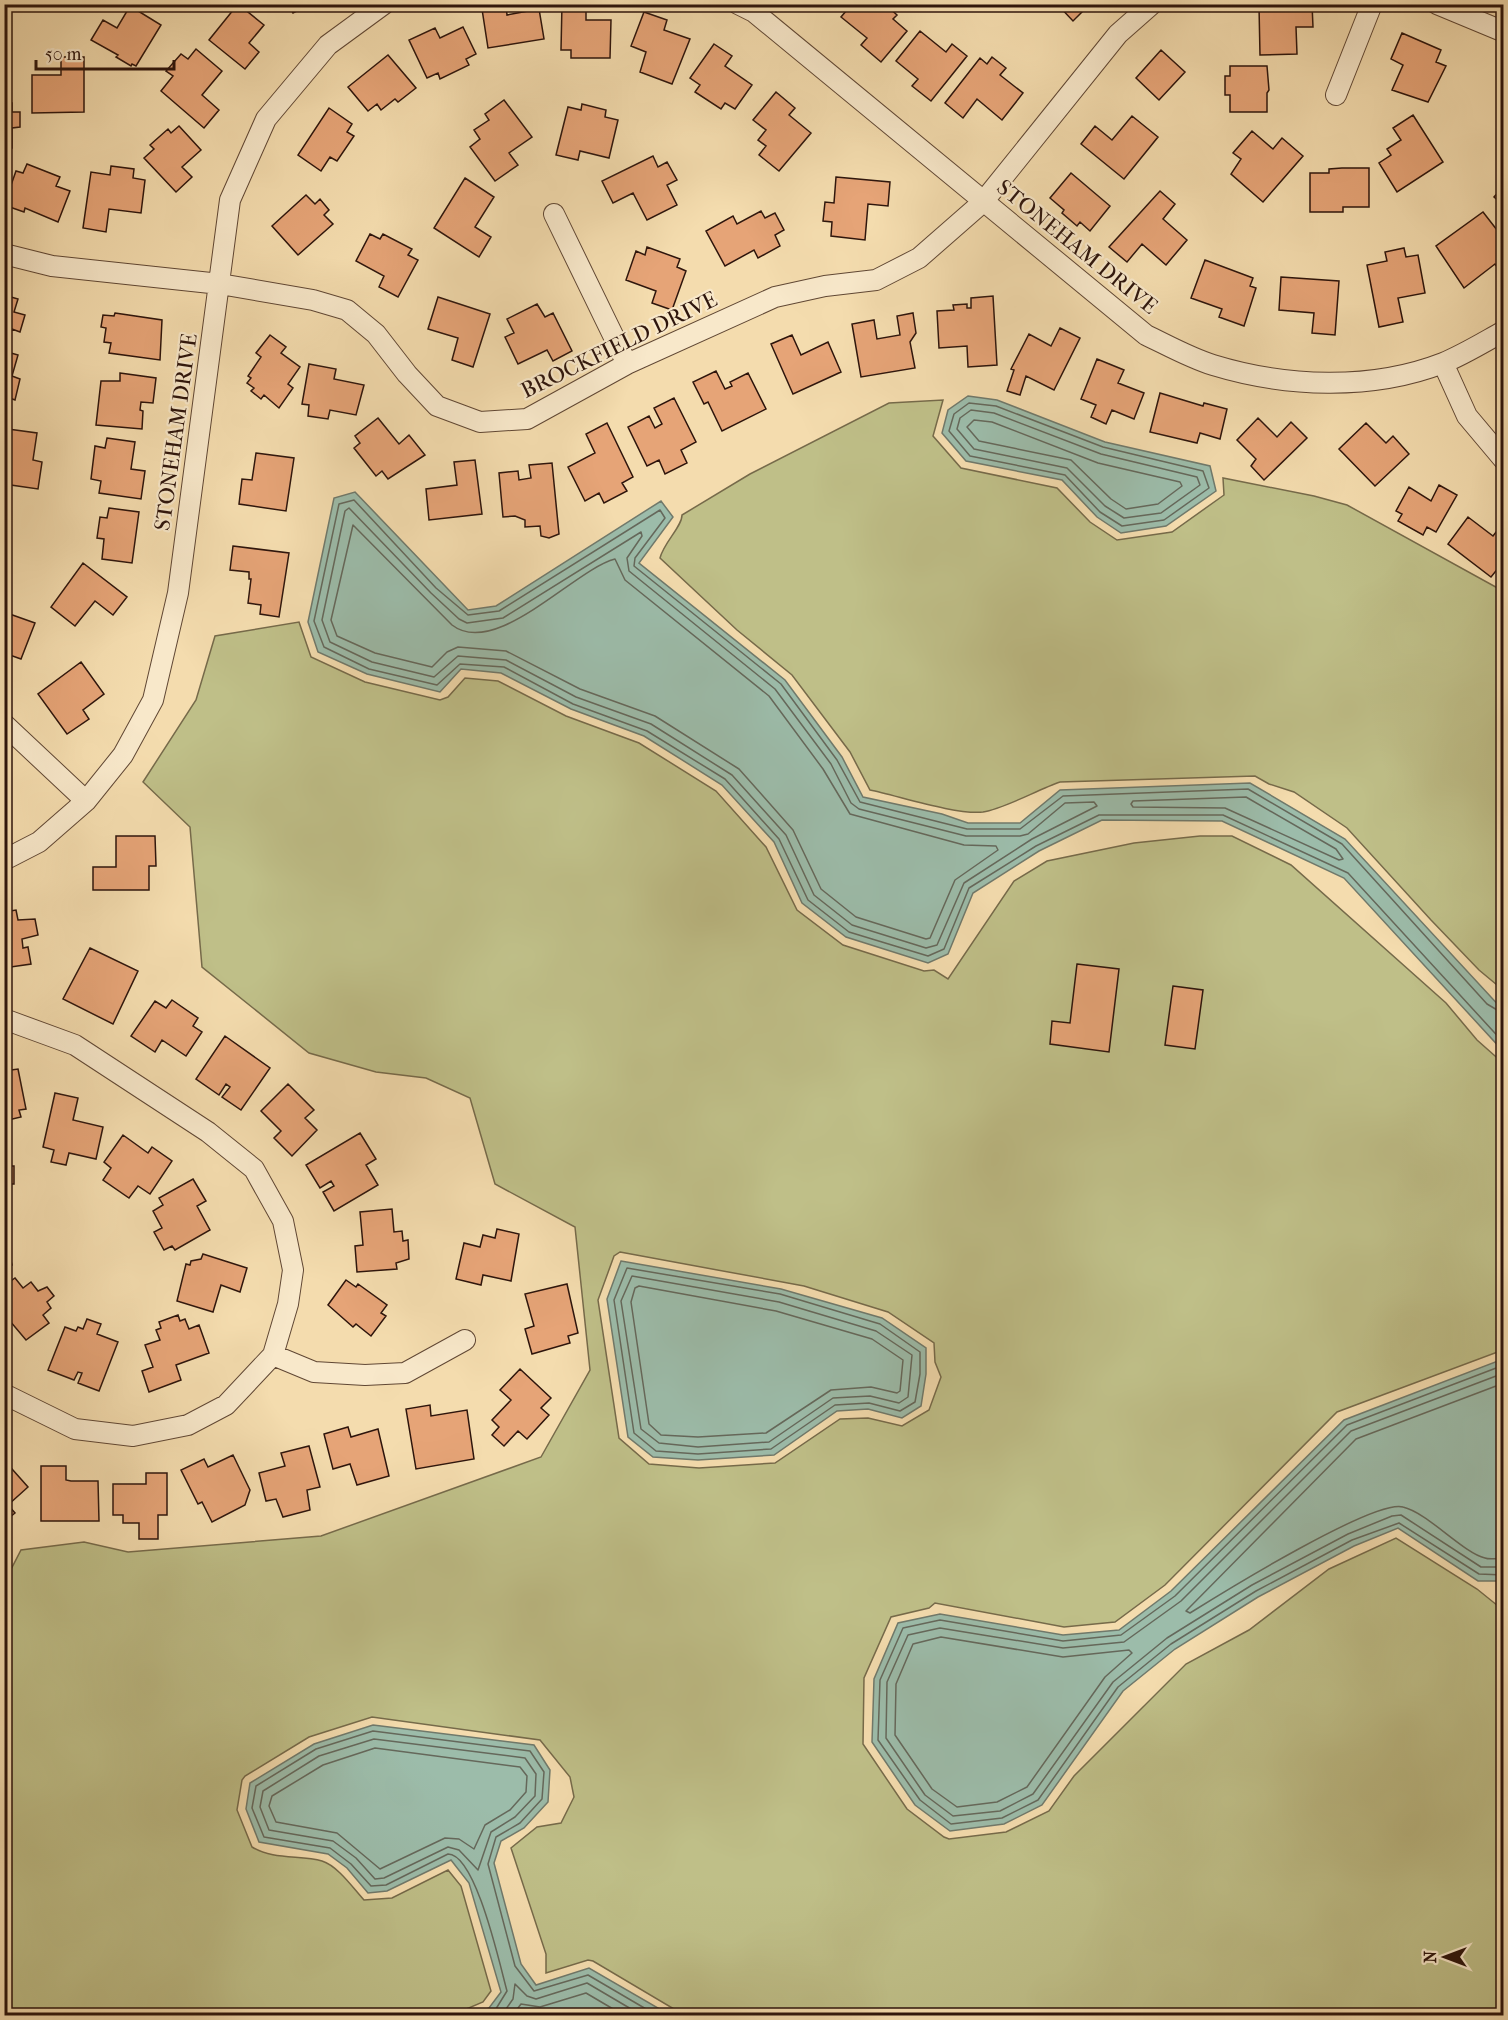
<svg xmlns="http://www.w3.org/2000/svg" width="1508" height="2020" viewBox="0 0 1508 2020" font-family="'IM FELL French Canon',serif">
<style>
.green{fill:#bfbf88;stroke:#766a4a;stroke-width:1.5;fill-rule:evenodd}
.water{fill:#9cbcaa;stroke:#70796b;stroke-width:1.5}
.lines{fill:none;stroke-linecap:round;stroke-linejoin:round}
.shore{stroke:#65685b;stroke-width:1.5}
.building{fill:#e6a477;stroke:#2e150c;stroke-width:1.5}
.minor-casing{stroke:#604734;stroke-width:22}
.minor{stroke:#f8e8ca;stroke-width:20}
.labels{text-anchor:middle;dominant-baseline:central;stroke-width:4.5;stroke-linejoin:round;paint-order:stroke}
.street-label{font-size:22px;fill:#2e150c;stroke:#f8e8ca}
</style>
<rect width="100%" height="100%" fill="#f4dcae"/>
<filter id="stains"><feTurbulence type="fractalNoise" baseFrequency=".00333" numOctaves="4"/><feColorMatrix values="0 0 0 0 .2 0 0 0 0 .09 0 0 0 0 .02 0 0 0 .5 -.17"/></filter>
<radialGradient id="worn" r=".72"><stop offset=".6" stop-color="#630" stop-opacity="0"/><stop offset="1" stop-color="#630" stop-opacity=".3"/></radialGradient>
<path class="green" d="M943,400L933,436L961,468L1057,488L1090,522L1117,540L1172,532L1224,495L1223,478L1314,496L1347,505L1503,591V990L1479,970L1431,920L1347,828L1294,792L1269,784L1255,776L1060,782C1039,789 1004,809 983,812C956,815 899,796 870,790L850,752L792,675L737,630L660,558C664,542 682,527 682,515L750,474L889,403Z
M299,622L311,657L365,682L440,700L448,697L465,678L498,681L566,716L639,743L716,791L766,847L797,910L843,945L924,971L934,970L948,979L1014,881L1047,861L1134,843L1200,836H1232L1291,865L1446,1003L1477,1040L1503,1063V1350L1337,1412L1165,1585L1115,1622L1064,1627L935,1603L929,1608L891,1617L864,1678L863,1744L907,1809L944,1837L949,1839L1006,1832L1049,1811L1074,1776L1186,1664L1249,1630L1329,1569L1396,1538L1477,1589L1503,1610V2015H684L593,1961L588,1960L546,1973V1954L511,1848L537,1827L561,1823L574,1797L570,1777L540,1740L372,1717L309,1737L245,1776L242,1780L237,1810L252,1847C273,1860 300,1855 322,1861C338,1866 353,1888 364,1900L392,1898L448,1870L461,1886L491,1991L483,2002L450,2016L5,2015L4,1583L21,1550L84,1542L128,1552L321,1536L541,1457L590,1370L575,1227L495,1184L470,1098L426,1078L376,1072L309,1053L202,967L190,827L143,782L196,700L215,636ZM620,1252L804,1286L888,1312L934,1343L935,1362L941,1377L929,1410L902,1426L868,1418L840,1419L775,1463L699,1468L649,1464L619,1438L598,1300L614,1256Z"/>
<path class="water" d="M968,396L997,400L1105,442L1210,466L1216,491L1166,526L1121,533L1097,517L1062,480L966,461L942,433L948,410Z
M355,492L468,610L496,606L661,501L673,517L639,563L785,680L842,757L863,797L942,814L968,823H1020L1060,790L1250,783L1345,839L1503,1010V1051L1344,878L1222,821L1102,820L1039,851L973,893L948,954L928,963L846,937L802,903L774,842L722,785L644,736L571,709L501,673L461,669L440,692L367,674L318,652L308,622L334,498Z
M621,1261L781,1289L882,1318L926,1348V1374L921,1406L902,1418L868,1409L837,1411L774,1455L698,1460L653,1457L628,1437L607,1299Z
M1503,1359V1581H1478L1398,1528L1354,1546L1258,1597L1175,1649L1123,1691L1042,1805L1004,1824L950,1831L915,1805L872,1742L874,1679L898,1623L940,1614L1063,1635L1119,1630L1171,1591L1344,1420Z
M373,1725L534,1745L550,1770L548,1802L524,1828L501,1841L494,1863L521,1964L536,1985L589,1968L670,2015H472L489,2008L501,1992L469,1883L451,1860L387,1891L368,1893L347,1868L328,1854L259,1842L246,1809L250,1783L314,1744Z"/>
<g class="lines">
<path class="shore" d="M969,403L996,406L1103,447L1203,471L1209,488L1164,520L1122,526L1100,512L1065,475L970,456L949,431L954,414Z
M971,410L994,413L1101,454L1197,477L1200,485L1161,513L1124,518L1105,506L1067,468L974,449L957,429L960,418Z
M974,420L992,422L1098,463L1180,482L1182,486L1158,504L1126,509L1111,499L1071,460L979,441L967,427Z
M349,508L431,593L459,619L467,623L503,618L641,532L642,536L627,558L629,571L775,689L831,764L851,803L859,809L966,836H1020L1028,834L1065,803L1094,802L1097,806L1032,839L964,883L937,945L926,948L852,925L814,895L786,835L732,775L651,724L576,697L506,660L458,656L434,677L372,662L330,642L322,620L345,511Z
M353,525L452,625C496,659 575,569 615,559L625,580L769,696L823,769L850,814L964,845L996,846L998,850L955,880L930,938L926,939L856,917L821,889L793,830L739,769L655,716L580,689L506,651L458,647L447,652L432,667L375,653L337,636L331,620Z
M1246,797L1336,849L1343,859L1339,860L1225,808L1133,807L1131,804L1133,801Z
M1504,1014L1487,1004L1342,844L1248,789L1063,796L1020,829H967L860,802L837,760L781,684L634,566L635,558L665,518L660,510L499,611L468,615L436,588L354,500L339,504L314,621L324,647L369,669L437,685L460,664L504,667L573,704L647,731L725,779L779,839L808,900L849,932L928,956L944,949L969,888L1036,846L1099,815H1223L1348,873L1504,1043
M627,1268L780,1294L880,1324L920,1352V1374L915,1402L900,1411L869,1403L835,1405L771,1449L698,1454L656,1451L634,1433L614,1300Z
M632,1276L779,1302L876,1331L912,1355L908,1397L899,1403L870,1396L833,1398L769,1442L698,1447L659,1443L641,1429L621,1301Z
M639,1286L776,1311L872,1339L903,1360L900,1391L897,1393L871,1387L831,1390L766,1433L698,1437L661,1435L649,1424L631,1302L635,1288Z
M1504,1365L1347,1425L1175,1596L1121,1635L1063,1641L940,1620L903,1628L880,1680L878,1740L920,1800L951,1824L1002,1818L1038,1800L1118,1687L1171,1644L1256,1591L1352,1540L1399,1523L1479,1574L1504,1575
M1504,1373L1351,1431L1181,1601L1124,1642L1063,1648L940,1628L908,1635L887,1682L886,1738L925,1795L953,1816L1000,1811L1033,1794L1113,1682L1167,1638L1252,1585L1348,1534L1392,1516L1401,1515L1481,1567H1504
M1504,1383L1356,1439L1186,1611L1190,1613C1222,1593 1374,1499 1403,1507C1428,1513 1462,1552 1485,1558C1490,1560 1498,1558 1504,1558
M941,1637L1063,1657L1129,1650L1132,1653L1105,1677L1027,1787L997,1802L957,1807L932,1789L895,1735L896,1684L913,1644Z
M374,1739L525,1758L536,1774L535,1796L515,1817L491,1832L478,1870L459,1850L448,1847L384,1878L375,1879L356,1858L333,1841L269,1830L260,1807L263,1791L319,1756Z
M375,1748L520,1767L527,1776L526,1792L510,1810L485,1825L474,1849L459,1839L445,1838L380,1869L337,1833L276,1822L269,1806L272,1796L323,1765Z
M488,2016L494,2012L507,1991C500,1966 476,1854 448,1854L386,1885L371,1886L351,1864L330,1848L264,1837L252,1808L256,1786L316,1749L373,1731L530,1751L544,1772L542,1799L520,1823L496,1837L488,1864L515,1966L534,1991L588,1975L658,2016
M501,2016L513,1999L515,1984L527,1996L536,1999L587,1983L643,2016
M512,2016L521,2004L540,2007L586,1993L625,2016"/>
</g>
<path class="building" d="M238,4L264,25L249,43L259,52L245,69L209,40Z
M288,4H310L293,13Z
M562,4H586V20H611L610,58H571V50H561Z
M852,4H874L880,9L885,4L897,15L893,19L907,31L881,62L861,45L867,38L841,17Z
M1057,4H1090L1073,21Z
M1312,4L1313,27H1296L1297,54L1260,55L1259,6Z
M506,5L507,15L539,9L544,39L488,48L482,9Z
M130,6L161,25L136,66L132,64L131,66L116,57L118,55L91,40L103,20L117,28Z
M644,12L667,20L664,30L690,39L672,84L640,72L646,52L631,46Z
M463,27L476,54L466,59L469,65L440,79L438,73L427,78L409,40L435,28L440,38Z
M920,31L946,52L952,44L967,56L931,101L912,86L918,79L896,61Z
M1402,33L1441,50L1436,62L1446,66L1428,102L1392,90L1403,65L1391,59Z
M11,38V84H4V39Z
M714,44L732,56L725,66L752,85L735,109L725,103L721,109L695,92L700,85L690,78Z
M196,49L222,71L202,95L219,110L204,128L161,91L173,76L166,71L181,54L188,59Z
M1161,50L1185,72L1159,100L1136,78Z
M388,55L416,88L398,102L395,99L381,110L377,104L368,111L348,87Z
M61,57H84V112L32,113V75H61Z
M992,57L1006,68L1000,75L1023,93L1002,120L977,99L963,118L945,103L980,58L987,64Z
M1230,66H1267L1269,90L1267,93V112H1230V95H1225V76H1230Z
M776,92L795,108L789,115L811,133L779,171L759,155L766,146L758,140L766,130L753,120Z
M504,100L532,137L509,153L518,165L495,181L470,147L480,139L474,130L489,120L485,114Z
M4,103H12V112H20V127L12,128V148H4Z
M582,104L606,110L605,117L618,120L609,158L580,151L578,160L556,155L568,107L581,110Z
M329,108L352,124L347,132L354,136L337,161L330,157L321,171L298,155Z
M1413,115L1443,162L1397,192L1379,163L1391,155L1387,149L1401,140L1393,128Z
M1132,116L1158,137L1124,179L1081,144L1095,126L1112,140Z
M179,126L201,150L182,167L192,177L176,192L144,158L154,149L150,145L168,129L171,133Z
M1252,131L1273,149L1282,138L1303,156L1263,202L1231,174L1241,159L1233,153Z
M653,156L658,167L667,162L677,180L667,185L677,205L647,220L633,193L613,203L602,181Z
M27,164L60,177L56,186L70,191L58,222L25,208L24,212L4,205L16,171L23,173Z
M111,166L134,169L133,178L145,180L141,213L109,209L106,232L83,228L91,172L110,175Z
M1342,168H1369V207H1343V212H1310V173H1329V169Z
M1071,173L1110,206L1090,231L1080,222L1077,226L1062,213L1064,210L1050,198Z
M836,177L890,182L888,206L868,204L865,240L831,236L832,222L823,221L825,202L834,203Z
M465,178L494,197L475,227L491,237L479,257L434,228Z
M1504,186V206L1494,197Z
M1160,191L1175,204L1163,219L1187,240L1166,265L1142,244L1127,262L1109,247Z
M306,195L315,204L320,199L329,210L324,215L333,224L298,255L272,226Z
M761,211L765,218L775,213L784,230L775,235L780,246L758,258L754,250L725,266L706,231L733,216L737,224Z
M1483,212L1504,239V268L1500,271L1495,264L1464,288L1436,246Z
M370,234L380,239L383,234L412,249L408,255L418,260L398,297L379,287L384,276L356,261Z
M647,247L680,259L677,267L686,271L672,310L652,303L656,291L626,280L636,251L645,255Z
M1404,248L1406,257L1418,255L1425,293L1398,298L1403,322L1379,327L1367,265L1387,261L1385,252Z
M1205,260L1253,278L1250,286L1256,288L1244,326L1219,317L1222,309L1191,298Z
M1281,277L1339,281L1335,335L1312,333L1314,313L1279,310Z
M4,295L18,299L14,312L25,315L20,332L12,329L8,342L4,341Z
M993,296L997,365L968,367L967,346L939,348L937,311L954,310L953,305L967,304V308H971V298Z
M438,297L490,314L473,367L452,360L458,338L428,329Z
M537,304L545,317L553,313L572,351L553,361L547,350L518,364L505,337L514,333L507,319Z
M115,313L162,320L160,360L109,353L111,343L104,342L106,328L101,327L103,315L114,316Z
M913,313L916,333L910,342L915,368L861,377L852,324L874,320L877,339L900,335L897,316Z
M1060,328L1080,338L1054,390L1026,376L1020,395L1007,391L1014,370L1011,369L1029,334L1051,346Z
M270,335L286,347L281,353L300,367L288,384L293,388L279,408L264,395L261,399L251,391L254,388L247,383L251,378L248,376L261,357L256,353Z
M792,335L801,355L828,342L841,372L793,394L771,344Z
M4,351L18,355L12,376L20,379L15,400L7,397L5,405Z
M1097,359L1124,370L1118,383L1144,393L1134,419L1112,410L1106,424L1091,417L1096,405L1081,399Z
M309,364L336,369L334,379L364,385L356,415L330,410L328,419L308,416L309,405L302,404Z
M716,371L725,389L732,386L730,382L748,373L766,409L722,431L708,402L704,404L693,382Z
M120,373L156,378L153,403L141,402L140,410L143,411L142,429L96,425L101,381H120Z
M1160,393L1203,406L1204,403L1227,409L1220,439L1200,433L1197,443L1150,432Z
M674,398L696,442L681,450L687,463L665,474L659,460L647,466L628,427L649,416L655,428L662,424L654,408Z
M378,418L399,444L409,435L425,455L388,479L382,471L376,476L354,448L360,443L355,436Z
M1258,418L1277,437L1291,422L1307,438L1264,480L1251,466L1256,459L1237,440Z
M607,423L633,477L622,483L627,491L604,503L599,493L585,501L568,467L595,453L586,434Z
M1366,423L1386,443L1393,436L1409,454L1375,486L1339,449Z
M8,429L37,433L33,460L42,462L38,489L4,484V443Z
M107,438L135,442L131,469L145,471L141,499L99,493L101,481L91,479L95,446L105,448Z
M256,453L294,458L286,511L239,504L242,479L252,480Z
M475,460L482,514L429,520L426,489L457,485L454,462Z
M552,463L559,534L549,538L541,536L540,526L525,527V520L515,516L503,517L499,473L518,471L519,480L531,478L529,465Z
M1439,485L1457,495L1436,532L1427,527L1423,535L1398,521L1402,514L1396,511L1409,487L1431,501Z
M109,508L139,512L132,563L102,559L104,539L97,538L100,517L107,518Z
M1468,517L1493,536L1504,522V561L1491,577L1448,544Z
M233,546L289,553L279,617L260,614L261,605L248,603L251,579H249V572L230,570Z
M83,563L127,597L113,615L95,601L75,626L51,607Z
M4,612L35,623L21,659L4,653Z
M81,662L104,694L83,710L89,719L67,734L38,694Z
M116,836H155L156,866H149V890H93V867H116Z
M16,910L18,920L35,919L38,935L22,939L23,948L28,947L31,964L4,968V912Z
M90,948L138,971L113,1024L63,999Z
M1077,964L1119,969L1109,1052L1050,1044L1052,1021L1070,1023Z
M1173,986L1203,990L1195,1049L1165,1045Z
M172,1000L198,1018L193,1026L202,1032L186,1056L162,1040L155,1052L131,1036L155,1001L166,1008Z
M225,1036L270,1068L241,1110L222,1097L230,1087L226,1084L219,1095L196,1079Z
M18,1069L26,1109L19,1110L21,1117L8,1120L9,1123L4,1124V1071Z
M288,1084L314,1110L305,1118L317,1130L292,1156L274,1138L281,1131L261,1111Z
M55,1093L78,1098L73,1120L103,1127L96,1159L69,1153L66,1165L51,1162L54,1150L43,1147Z
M360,1133L376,1159L366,1165L378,1185L334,1211L323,1192L334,1186L331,1181L320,1188L306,1165Z
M123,1135L148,1153L152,1147L172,1161L150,1194L138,1186L129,1198L103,1180L111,1168L104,1162Z
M4,1166H14V1184H4Z
M193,1179L206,1201L197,1206L210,1230L175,1250L172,1246L164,1250L154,1232L162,1228L153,1211L163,1205L159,1198Z
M392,1209L394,1232L402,1231L403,1241L408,1240L409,1259L396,1263L397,1269L357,1272L355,1246L363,1245L360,1212Z
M497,1229L519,1234L511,1281L483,1275L481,1285L456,1279L464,1243L480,1247L483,1235L495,1238Z
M4,1233L12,1265L4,1267Z
M203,1254L247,1268L240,1292L221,1285L213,1312L177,1301L186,1264L190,1265L191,1261L201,1259Z
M15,1278L23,1288L31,1282L38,1291L47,1287L54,1296L47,1302L51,1308L43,1315L49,1323L26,1340L4,1314V1286Z
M346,1280L356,1287L358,1284L387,1305L381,1313L386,1316L371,1336L356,1324L353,1327L328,1305Z
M567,1284L578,1333L568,1336L570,1343L532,1354L525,1329L534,1326L525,1294Z
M178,1315L180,1321L185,1319L189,1329L199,1325L209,1353L176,1365L181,1380L149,1392L142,1371L153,1367L145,1345L160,1340L156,1330L161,1328L159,1322Z
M87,1319L101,1324L97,1334L118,1342L99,1391L78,1383L82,1373L78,1372L74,1380L48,1370L65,1327L76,1331L78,1327L83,1329Z
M520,1369L551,1398L541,1408L549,1415L527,1439L518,1431L504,1446L492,1435L499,1427L492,1420L511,1400L500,1390Z
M430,1405L431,1416L467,1410L474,1459L416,1469L406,1409Z
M348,1427L351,1437L378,1429L389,1476L357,1485L350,1464L333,1469L324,1434Z
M309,1446L320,1487L307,1490L310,1510L283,1517L276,1499L266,1501L259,1473L285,1466L281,1453Z
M233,1455L250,1490L245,1505L212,1522L202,1502L198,1504L181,1470L204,1459L208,1467Z
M4,1460L28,1487L8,1505L15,1513L4,1522Z
M41,1466H66V1480L71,1481H98L99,1521H41Z
M146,1473H167V1515H158V1539H139V1523H123V1515H113V1484H146Z"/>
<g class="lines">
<g class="minor-casing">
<path id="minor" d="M738,4L754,12L1146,335C1167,345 1190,358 1213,365C1285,387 1371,391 1443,363C1463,355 1484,342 1504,331
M1437,4L1502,31
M1336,95L1372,4
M554,214L627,364
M4,254L52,266L220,284L313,300L347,310L376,334L407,374L437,406L480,422L527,419L627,364L775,297L825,286L876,280L919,258L983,202L1118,34L1152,4
M1443,363L1467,416L1504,460
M4,724L86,801
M4,860L39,842L86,801L123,755L153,700L178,593L230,200L266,119L328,45L384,4
M4,1019L75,1045L208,1132L254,1169L283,1221L293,1270L288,1304L273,1355L226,1405L188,1425L133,1436L75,1429L4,1394
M273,1355L314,1372L365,1375L405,1373L465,1340"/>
</g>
<use href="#minor" class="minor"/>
</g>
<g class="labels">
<g class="street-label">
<text transform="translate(1077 247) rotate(39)">STONEHAM DRIVE</text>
<text transform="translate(619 345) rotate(-26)">BROCKFIELD DRIVE</text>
<text transform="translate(176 432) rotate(-82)">STONEHAM DRIVE</text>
</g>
</g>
<rect width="1508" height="2020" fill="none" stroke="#f4dcae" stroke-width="24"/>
<rect x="6" y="6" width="1496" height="2008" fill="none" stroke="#2e150c" stroke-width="3"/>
<rect x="12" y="12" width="1484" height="1996" fill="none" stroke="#2e150c" stroke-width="1.5"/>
<g transform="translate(1445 1957) rotate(270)" stroke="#f8e8ca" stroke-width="4.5" paint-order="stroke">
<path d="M0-4.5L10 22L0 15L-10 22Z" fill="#2e150c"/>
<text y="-9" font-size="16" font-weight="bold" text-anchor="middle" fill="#2e150c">N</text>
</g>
<path d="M36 60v9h138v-9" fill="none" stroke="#2e150c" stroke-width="3"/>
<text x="45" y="60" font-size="18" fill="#2e150c" stroke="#f8e8ca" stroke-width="4.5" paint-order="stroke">50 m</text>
<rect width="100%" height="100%" filter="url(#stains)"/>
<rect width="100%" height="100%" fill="url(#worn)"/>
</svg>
